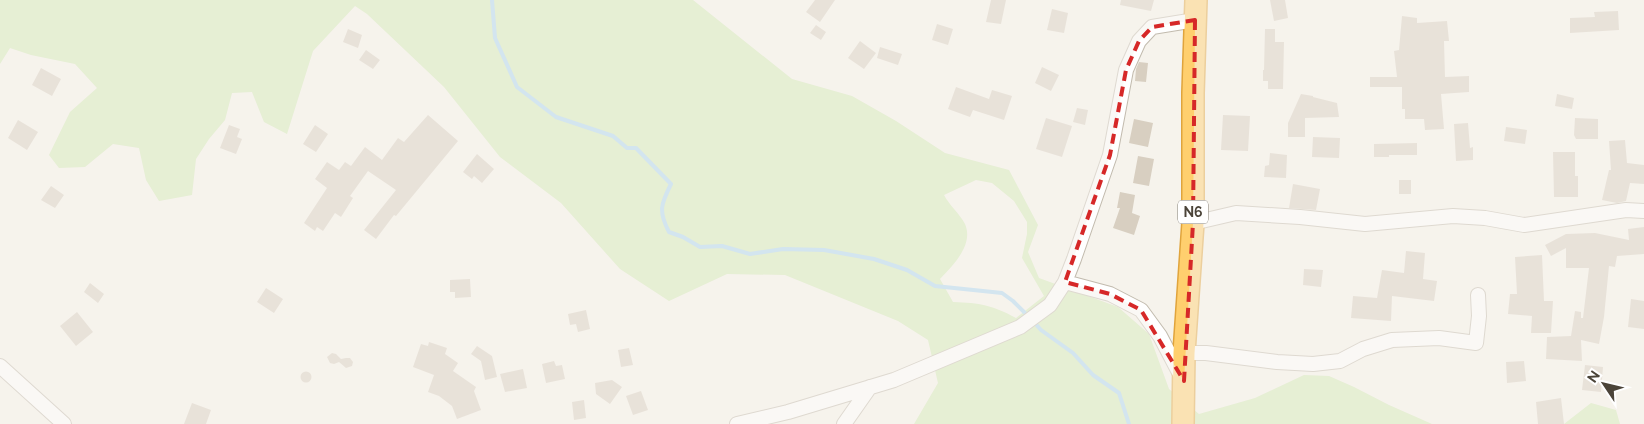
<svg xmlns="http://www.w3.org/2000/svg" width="1644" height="424" viewBox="0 0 1644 424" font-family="Raleway,sans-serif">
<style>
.green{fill:#d2eab5;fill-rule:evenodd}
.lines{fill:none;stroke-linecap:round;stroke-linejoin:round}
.stream{stroke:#a9d4f2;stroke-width:4}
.building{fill:#d8cfc1}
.minor-casing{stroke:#c2bbae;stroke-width:16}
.highway-casing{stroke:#e0a43c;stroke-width:24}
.minor{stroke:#fff;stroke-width:14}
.highway{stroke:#ffcf6e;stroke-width:21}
.marked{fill:none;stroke:#d62828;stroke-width:4;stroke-dasharray:10 6;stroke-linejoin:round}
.labels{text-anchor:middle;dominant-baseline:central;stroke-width:4;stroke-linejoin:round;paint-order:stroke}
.shield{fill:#fff;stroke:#817c74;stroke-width:1}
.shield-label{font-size:14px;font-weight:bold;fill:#4b4439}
</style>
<rect width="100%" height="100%" fill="#f6f3ec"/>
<path class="green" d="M0,0H693L792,79L852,96L896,121L945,153L1009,170L1038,225L1028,252L1039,278L1118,307L1149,334L1169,389L1199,414L1255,398L1304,375L1329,376L1354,387L1389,405L1432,424H914L938,383L928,340L898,321L785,275L727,274L669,301L620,269L561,203L500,157L444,87L367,14L355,6L313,51L287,134L264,122L252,92L232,93L225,120L209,139L196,159L192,195L159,201L146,180L139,148L113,144L85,167L59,168L49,155L70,112L97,88L75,64L31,55L10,48L0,64ZM976,180L992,183L1014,201L1027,222V234L1022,258L1044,296L1016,318C992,305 980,303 953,302L940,279C953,265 974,245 965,224C960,214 949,205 944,195Z
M1591,403L1616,410L1620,424H1564Z"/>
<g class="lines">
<path class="stream" d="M492,0L495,38L517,87L556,117L613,136L627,148H636L671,184C661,204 658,211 669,232L683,237L700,247L722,246L750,254L783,249L824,250L874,259L907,270L935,286L1002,293L1013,301L1028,316
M1033,321L1041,330L1073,353L1093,375L1119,393L1129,424"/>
</g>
<path class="building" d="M815,0H835L820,22L806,12Z
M991,0H1006L1001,24L986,22Z
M1121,0H1154L1151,11L1120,5Z
M1270,0H1285L1288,18L1274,21Z
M1052,9L1068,13L1064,33L1047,30Z
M1618,11L1619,30L1570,33V18L1595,17L1594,12Z
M1402,16L1417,18V23L1447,21L1449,41H1444L1445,77L1469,76V92L1441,94L1444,129L1425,130L1424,119H1405V109H1402V87H1370V77H1397L1394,51L1399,50Z
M937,24L953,29L948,45L932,40Z
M816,25L826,32L821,40L810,33Z
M348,29L362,35L358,48L343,42Z
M1265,29H1275V42H1284L1283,89H1268V81H1263V70H1264Z
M860,41L876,53L864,69L848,58Z
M880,47L902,54L898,65L877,58Z
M366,50L380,60L373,69L359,60Z
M1139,62L1148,63L1146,82L1135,81L1136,69Z
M1042,67L1059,75L1051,91L1035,83Z
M41,68L61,79L52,96L32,85Z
M956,87L989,99L992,90L1012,96L1004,120L973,110L970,117L948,109Z
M1301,94L1313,96V97L1337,103L1339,117L1305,118V137H1288V123Z
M1557,94L1574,98L1572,109L1555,106Z
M1077,108L1088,110L1085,125L1073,122Z
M428,115L458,141L396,216L394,215L376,239L364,230L396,190L368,171L350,196L353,198L341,217L335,213L323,231L317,227L315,231L304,223L327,188L315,179L327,162L339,170L345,162L351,166L365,147L382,160L398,138L404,142Z
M1223,115L1250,116L1248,151L1221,150Z
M1046,118L1072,126L1062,157L1036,149Z
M1575,118L1598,119V139H1576L1574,135Z
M1134,119L1153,123L1148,147L1129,143Z
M18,120L38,132L27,150L8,138Z
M1468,123L1470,148L1473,147V160L1456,161L1454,124Z
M229,125L240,129L237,137L242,139L236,154L220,148Z
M315,125L328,134L316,152L303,144Z
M1506,127L1527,130L1525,144L1504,141Z
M1313,137L1340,138L1339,158L1312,157Z
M1625,140L1627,163L1644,165V184L1630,183L1626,201L1617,203L1602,200L1609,170H1611L1609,141Z
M1417,143V155H1389V157H1374V144Z
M1553,152H1575V176H1578V197H1554Z
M1270,153L1287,155L1286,178L1264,177L1265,166L1269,165Z
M477,154L494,169L482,183L474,176L472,179L463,172Z
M1138,156L1154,159L1149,186L1133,183Z
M1399,180H1411V194H1399Z
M1293,184L1320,189L1316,210L1289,208Z
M51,186L64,195L55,208L41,200Z
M1120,192L1135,195L1132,213L1140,216L1134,235L1113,228L1120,208H1117Z
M1644,227V254L1617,256L1615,267L1609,266L1604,317L1599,344L1581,340L1582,361L1546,359L1547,337L1571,336L1575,311L1581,312V318H1583L1589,268H1566V248L1551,256L1545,245L1566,234L1595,233L1629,240L1628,229Z
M1406,251L1425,253L1423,279L1437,281L1434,301L1392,296L1391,321L1351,318L1353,296L1377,298L1382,270L1404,273Z
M1542,255L1544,301H1553L1551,333H1531L1532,316L1508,314L1510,294H1517L1515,257Z
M1304,269L1323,270L1321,287L1303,285Z
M470,279L471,297L455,298V292H450V280Z
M90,283L104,294L98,303L84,292Z
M266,288L283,299L274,313L257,302Z
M1631,299L1644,301V329L1628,327Z
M586,310L590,329L578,332L576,324L570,325L568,314Z
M77,312L93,332L76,346L60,326Z
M429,342L447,348L445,354L458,363L453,371L476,387L474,391L481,410L457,419L452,406L439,396L428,392L434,375L413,367L421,344L428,346Z
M477,346L492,356L497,377L485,380L481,361L471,354Z
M629,348L633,365L621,367L618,350Z
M332,353L336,354L341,359L346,358H350L353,362L352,366L346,368L339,362L334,364L330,363L327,357Z
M554,361L556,366L562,365L565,379L546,383L542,364Z
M1524,361L1526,381L1507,383L1506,362Z
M1585,365L1603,367L1601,392L1582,390Z
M523,369L527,388L505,392L500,374Z
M300.5 377a5.5 5.5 0 1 1 11 0a5.5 5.5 0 1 1-11 0Z
M612,380L622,387L610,404L596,394L595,383Z
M641,391L648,410L633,415L626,396Z
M1561,398L1564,424H1538L1536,402Z
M584,400L586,418L574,420L572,402Z
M192,403L211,410L206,424H184Z"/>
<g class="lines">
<g class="minor-casing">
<path id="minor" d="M1193,223L1236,213L1300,217L1365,224L1453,216L1485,218L1524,225L1626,210L1644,211
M1065,282L1110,294L1141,310L1160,336L1181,376
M1184,353H1206L1277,362L1313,364L1340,361L1363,349L1392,340L1439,338L1476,343L1479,316L1478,295
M0,366L64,424
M737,424L788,412L894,380L1020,327L1050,305L1065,282L1074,259L1110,155L1126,70L1139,41L1152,27L1195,20
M844,424L870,387"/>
</g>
<g class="highway-casing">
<path id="highway" d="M1183,424L1184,353L1193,223V93L1196,0"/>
</g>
<use href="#minor" class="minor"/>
<use href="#highway" class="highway"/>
</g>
<path d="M0 0H1644V424H0ZM1195,20L1193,223L1184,381L1141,310L1110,294L1065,282L1110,155L1126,70L1139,41L1152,27Z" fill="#f6f3ec" fill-opacity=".55" fill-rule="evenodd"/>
<path class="marked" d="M1195,20L1193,223L1184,381L1141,310L1110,294L1065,282L1110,155L1126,70L1139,41L1152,27Z"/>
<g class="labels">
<rect class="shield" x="1178" y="200.5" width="30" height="23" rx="4"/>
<g class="shield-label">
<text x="1193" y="212">N6</text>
</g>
</g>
<g transform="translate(1604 384) rotate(305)" stroke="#ffffff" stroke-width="4" paint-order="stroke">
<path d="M0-4L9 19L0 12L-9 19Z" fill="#4b4439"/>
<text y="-8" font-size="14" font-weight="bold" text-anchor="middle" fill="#4b4439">N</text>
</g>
</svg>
